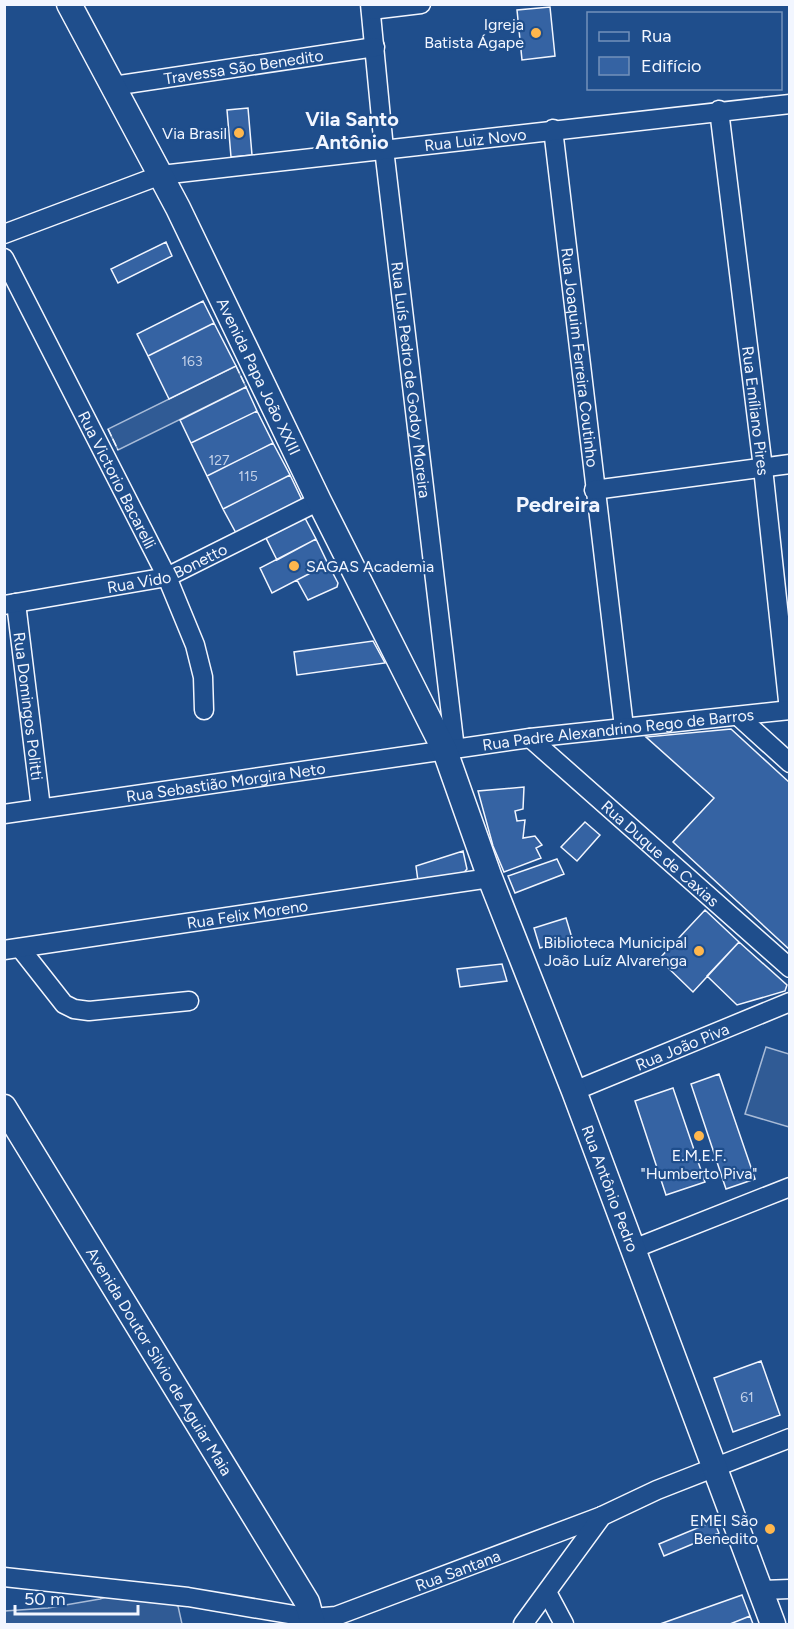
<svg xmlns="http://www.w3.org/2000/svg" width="794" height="1629" viewBox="0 0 794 1629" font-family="Figtree,sans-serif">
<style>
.built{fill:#305b95;stroke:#a8bbd7;stroke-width:1.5}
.building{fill:#3563a3;stroke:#f2f6ff;stroke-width:1.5}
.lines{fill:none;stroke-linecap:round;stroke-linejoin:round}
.minor-casing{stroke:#f2f6ff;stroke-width:21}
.major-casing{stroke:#f2f6ff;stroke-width:27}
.minor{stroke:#1f4e8c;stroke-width:18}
.major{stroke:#1f4e8c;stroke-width:24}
.fence{stroke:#f2f6ff;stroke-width:1.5;stroke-dasharray:8 3;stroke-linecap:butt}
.poi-dot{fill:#ffb74d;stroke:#1f4e8c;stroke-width:2}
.labels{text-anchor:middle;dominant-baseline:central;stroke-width:4.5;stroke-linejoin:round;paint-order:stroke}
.number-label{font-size:14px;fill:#c3d1e8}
.poi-label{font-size:16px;fill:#f2f6ff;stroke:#1f4e8c;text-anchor:end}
.street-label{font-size:16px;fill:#f2f6ff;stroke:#1f4e8c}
.quarter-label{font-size:20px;font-weight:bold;fill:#f2f6ff;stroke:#1f4e8c}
.district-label{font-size:22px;font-weight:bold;fill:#f2f6ff;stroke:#1f4e8c}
</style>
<rect width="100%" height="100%" fill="#1f4e8c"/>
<path class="built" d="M236,366L246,387L118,450L108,429Z
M766,1047L789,1054V1127L745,1114Z
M126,1590L155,1596L178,1606L182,1624H5V1611L48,1608L100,1599Z"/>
<path class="building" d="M550,7L555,56L522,60L517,10Z
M248,108L252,155L231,157L227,110Z
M166,242L172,256L118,283L111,269Z
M203,301L214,323L148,356L137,334Z
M214,323L236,366L169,399L148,356Z
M246,387L257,411L191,443L180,420Z
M257,411L273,443L207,476L191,443Z
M273,443L290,475L223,509L207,476Z
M290,475L302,500L236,533L223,509Z
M305,518L316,539L277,560L266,538Z
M316,539L328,564L272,593L260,568Z
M328,564L338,583L337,587L308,600L297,580Z
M373,641L385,663L297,675L294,652Z
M731,729L790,783V950L673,842L714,798L646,737Z
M524,787L523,809L515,811L517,821L525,820L523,838L535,836L542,845L536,848L541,858L504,872L493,846L478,791Z
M585,822L600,835L577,861L561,847Z
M463,851L467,869L461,876L418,881L416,866Z
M557,859L564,874L515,893L508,876Z
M705,910L739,942L693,992L659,959Z
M566,918L572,938L540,948L534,928Z
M739,942L787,985L785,991L737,1005L707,976Z
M502,964L507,981L460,987L457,969Z
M719,1074L755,1179L726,1189L691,1084Z
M673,1088L705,1182L666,1195L635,1101Z
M761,1361L780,1415L733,1432L714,1378Z
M714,1521L719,1533L664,1556L659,1544Z
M742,1595L750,1616L730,1624H660Z
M750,1616L753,1624H730Z"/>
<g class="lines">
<g class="minor-casing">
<g id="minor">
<path id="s1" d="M370,4L384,149L455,749"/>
<path d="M371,10L421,4"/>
<path id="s2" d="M113,86L375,47"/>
<path id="s3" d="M719,110L763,468L789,710"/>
<path id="s4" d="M553,129L624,727"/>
<path id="s5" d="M4,234L161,175L790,104"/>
<path id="s6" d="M4,258L167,577L195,645L203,677L204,710"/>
<path d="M594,490L790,464"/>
<path id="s7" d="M16,603L41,808"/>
<path id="s8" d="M4,605L167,577L319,501"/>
<path d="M738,716L790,763"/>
<path id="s9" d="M530,738L790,968"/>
<path id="s10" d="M4,814L530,738L790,710"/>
<path d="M20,948L64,1004L74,1009L89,1011L189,1001"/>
<path id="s11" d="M4,950L490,878"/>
<path id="s12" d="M574,1091L790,1002"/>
<path d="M633,1249L790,1187"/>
<path id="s13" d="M4,1577L188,1597L312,1618L336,1616L602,1516"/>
<path d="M760,1590L790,1589"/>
<path d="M548,1594L564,1624"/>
<path d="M523,1624L602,1516L657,1490L790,1438"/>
</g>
</g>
<g class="major-casing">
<g id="major">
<path id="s14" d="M69,4L178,208L319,501L445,751L490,878L574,1091L773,1624"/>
<path id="s15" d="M4,1107L307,1602L313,1624"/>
</g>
</g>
<use href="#minor" class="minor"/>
<use href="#major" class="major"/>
<path class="fence" d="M236,366L246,387
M108,429L118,450"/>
</g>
<g class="poi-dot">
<circle cx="536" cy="33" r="6"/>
<circle cx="239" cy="133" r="6"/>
<circle cx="294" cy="566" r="6"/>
<circle cx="699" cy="951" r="6"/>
<circle cx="699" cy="1136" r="6"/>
<circle cx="770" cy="1529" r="6"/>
</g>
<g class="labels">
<g class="number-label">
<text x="192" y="361">163</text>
<text x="219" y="460">127</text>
<text x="248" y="476">115</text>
<text x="747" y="1397">61</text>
</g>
<g class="poi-label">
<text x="524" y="24">Igreja<tspan x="524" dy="18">Batista Ágape</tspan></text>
<text x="227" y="133">Via Brasil</text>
<text x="306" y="566" text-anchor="start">SAGAS Academia</text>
<text x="687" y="942">Biblioteca Municipal<tspan x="687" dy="18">João Luíz Alvarenga</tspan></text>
<text x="699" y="1155" text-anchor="middle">E.M.E.F.<tspan x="699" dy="18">"Humberto Piva"</tspan></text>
<text x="758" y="1520">EMEI São<tspan x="758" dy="18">Benedito</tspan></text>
</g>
<g class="street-label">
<text stroke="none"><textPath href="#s2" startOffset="132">Travessa São Benedito</textPath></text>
<text stroke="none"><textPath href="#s5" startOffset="484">Rua Luiz Novo</textPath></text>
<text stroke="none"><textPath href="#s4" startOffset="230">Rua Joaquim Ferreira Coutinho</textPath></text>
<text stroke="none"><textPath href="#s14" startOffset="418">Avenida Papa João XXIII</textPath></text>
<text stroke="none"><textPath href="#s1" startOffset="378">Rua Luís Pedro de Godoy Moreira</textPath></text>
<text stroke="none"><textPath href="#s3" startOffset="303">Rua Emíliano Pires</textPath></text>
<text stroke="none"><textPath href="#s6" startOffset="249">Rua Victorio Bacarelli</textPath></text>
<text stroke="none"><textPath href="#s8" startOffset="168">Rua Vido Bonetto</textPath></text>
<text stroke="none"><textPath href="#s7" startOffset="104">Rua Domingos Politti</textPath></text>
<text stroke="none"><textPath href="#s10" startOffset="620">Rua Padre Alexandrino Rego de Barros</textPath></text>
<text stroke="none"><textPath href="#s10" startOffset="224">Rua Sebastião Morgira Neto</textPath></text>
<text stroke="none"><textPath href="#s9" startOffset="174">Rua Duque de Caxias</textPath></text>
<text stroke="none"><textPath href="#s11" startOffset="246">Rua Felix Moreno</textPath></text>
<text stroke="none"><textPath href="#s12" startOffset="117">Rua João Piva</textPath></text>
<text stroke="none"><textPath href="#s14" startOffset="1304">Rua Antônio Pedro</textPath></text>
<text stroke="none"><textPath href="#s15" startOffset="298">Avenida Doutor Silvio de Aguiar Maia</textPath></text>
<text stroke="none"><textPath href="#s13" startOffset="465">Rua Santana</textPath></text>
</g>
<g class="quarter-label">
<text x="352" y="119">Vila Santo<tspan x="352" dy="23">Antônio</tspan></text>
</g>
<g class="district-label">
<text x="558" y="504">Pedreira</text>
</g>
</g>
<rect width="794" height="1629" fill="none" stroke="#f2f6ff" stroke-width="12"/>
<rect x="587" y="12" width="195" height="78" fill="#1f4e8c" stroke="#7391ba" stroke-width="1.5"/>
<rect x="599" y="32" width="30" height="9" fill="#1f4e8c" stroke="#7391ba" stroke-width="1.5"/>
<text x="641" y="42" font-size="18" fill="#f2f6ff">Rua</text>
<rect x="599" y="57" width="30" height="18" fill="#3563a3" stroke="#7391ba" stroke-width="1.5"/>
<text x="641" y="72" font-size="18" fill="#f2f6ff">Edifício</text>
<path d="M15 1605v9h123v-9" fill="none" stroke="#f2f6ff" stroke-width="3"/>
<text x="24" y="1605" font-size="18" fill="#f2f6ff" stroke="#1f4e8c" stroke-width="4.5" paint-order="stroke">50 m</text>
</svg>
